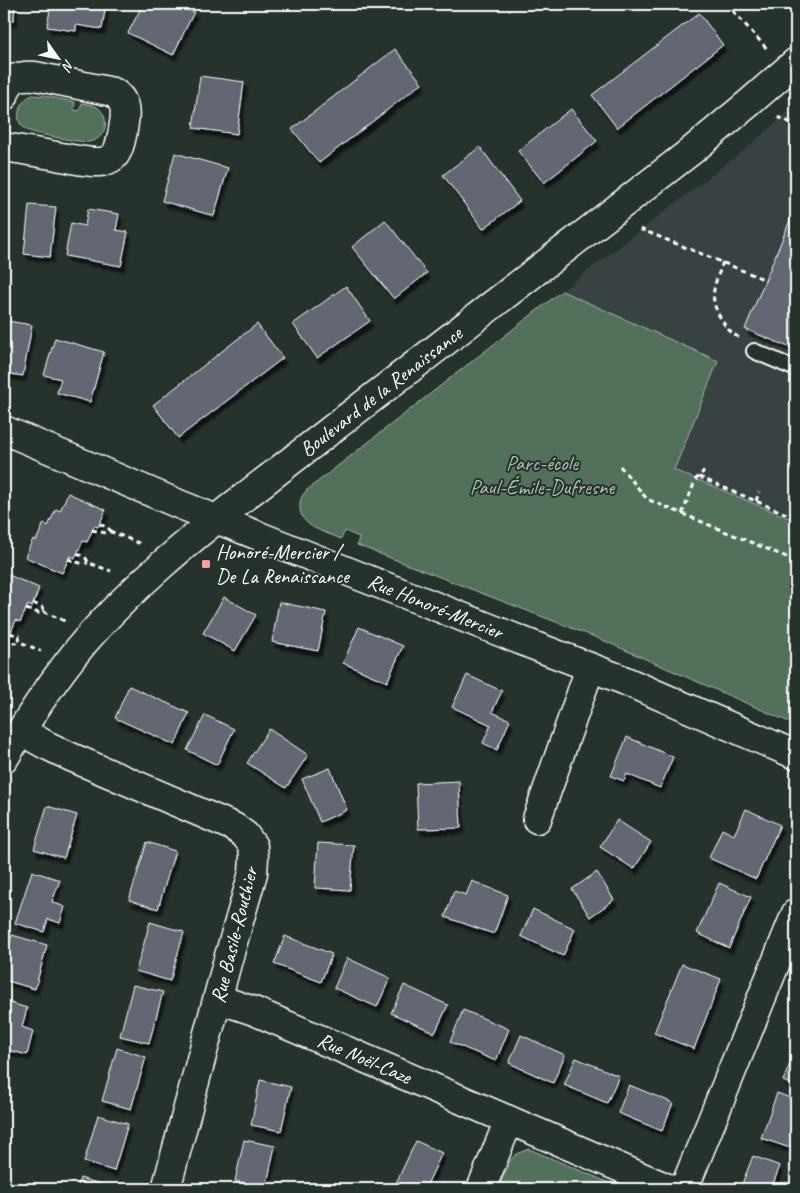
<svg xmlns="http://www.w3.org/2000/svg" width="800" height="1193" viewBox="0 0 800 1193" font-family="Caveat,sans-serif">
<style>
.built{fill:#384242}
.green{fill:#51715a;stroke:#a8b8ac}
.building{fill:#636673;stroke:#fff;filter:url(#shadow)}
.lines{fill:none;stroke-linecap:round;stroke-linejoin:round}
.service-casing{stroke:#fff;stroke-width:18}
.minor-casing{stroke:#fff;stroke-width:31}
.tertiary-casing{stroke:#fff;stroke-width:31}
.path{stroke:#fff;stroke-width:3;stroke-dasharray:5 4;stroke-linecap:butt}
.service{stroke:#26332d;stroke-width:14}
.minor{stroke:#26332d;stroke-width:28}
.tertiary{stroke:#26332d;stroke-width:28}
.poi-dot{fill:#ff9aa2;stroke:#26332d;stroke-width:2}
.labels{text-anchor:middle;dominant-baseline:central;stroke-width:4;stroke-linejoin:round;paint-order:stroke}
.street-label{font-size:21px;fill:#fff;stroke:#26332d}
.park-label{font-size:21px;fill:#b1bfb5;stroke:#26332d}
.poi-label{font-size:21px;fill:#fff;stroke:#26332d;text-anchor:start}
</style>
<defs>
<filter id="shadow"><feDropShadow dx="3" dy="5.5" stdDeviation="1" flood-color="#0009"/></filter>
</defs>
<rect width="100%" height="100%" fill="#26332d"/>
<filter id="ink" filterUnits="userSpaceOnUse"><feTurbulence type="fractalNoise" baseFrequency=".02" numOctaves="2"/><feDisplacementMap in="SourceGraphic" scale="10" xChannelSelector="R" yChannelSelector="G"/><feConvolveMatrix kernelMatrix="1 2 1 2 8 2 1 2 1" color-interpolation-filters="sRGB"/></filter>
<g filter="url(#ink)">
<path class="built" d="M796,105V521L674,470L718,361L562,291L743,151Z"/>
<path class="green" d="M33,95L45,96L75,102L74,110L79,111L82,103C87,104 93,105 97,107C106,113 108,126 102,134C99,139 94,141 89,142C79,142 32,134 25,129C18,124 17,115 20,108C23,101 27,97 33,95Z
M562,291L718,361L674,470L796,521V725L600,639L357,545L359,537L345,531L341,539C326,532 302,528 300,509C299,501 302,495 307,490Z
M529,1149L624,1189H498L510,1161L516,1154Z"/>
<path class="building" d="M4,4H15L14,20H4Z
M51,4H106L102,29L76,25V31L47,27Z
M143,4H177L194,12L173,55L128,33Z
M699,13L723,45L617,128L592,95Z
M395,49L422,83L319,163L292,129Z
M200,76L244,82L237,134L193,128Z
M571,109L597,141L544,183L518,151Z
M480,147L520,201L483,229L443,175Z
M175,153L228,168L214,216L162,201Z
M29,205L56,207L50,257L24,254Z
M796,206V350L745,329Z
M88,209L119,214L116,230L128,232L121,266L65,256L71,223L85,226Z
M385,220L427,273L394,299L352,247Z
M346,286L370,321L317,358L293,324Z
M7,321L32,325L23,376L4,373V337Z
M257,324L283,358L178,438L153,405Z
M55,338L104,352L90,402L57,393L61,379L44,375Z
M68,493L106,510L98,527L94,526L87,542L83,541L75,558L70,556L62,573L25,557L33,539L36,541L44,523L48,526L56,509L60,511Z
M4,573L39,588L32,607L28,605L20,622L16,620L9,637L4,635Z
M224,597L256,615L235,651L203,633Z
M279,602L326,612L318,651L272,642Z
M359,627L403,646L387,682L343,663Z
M467,675L502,691L492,712L510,720L497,750L483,743L491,725L452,707Z
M129,686L189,713L175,745L115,718Z
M205,715L234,729L217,765L187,750Z
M269,729L308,755L286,788L247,763Z
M627,737L673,757L660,788L627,774L624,781L611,776Z
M330,768L347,810L320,822L302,779Z
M459,781L461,828L418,829L416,783Z
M47,806L77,815L64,858L34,849Z
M746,809L780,825L756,879L709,858L722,829L734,835Z
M617,820L651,842L634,869L600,847Z
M147,842L175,851L158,909L129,900Z
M318,843L354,845L350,890L315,888Z
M32,871L60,880L52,902L65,907L60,923L48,919L44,932L15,923Z
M597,872L614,900L590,917L572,889Z
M472,881L508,895L494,934L445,917L454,891L466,895Z
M719,883L751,897L729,948L697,933Z
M533,909L575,929L563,956L521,936Z
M150,922L184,932L170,981L136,971Z
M12,935L47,945L35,989L4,980V966Z
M285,936L332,954L321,982L274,964Z
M347,958L390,978L377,1007L334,988Z
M682,964L721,979L694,1049L654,1033Z
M133,985L163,992L149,1043L120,1036Z
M404,985L448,1005L435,1033L391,1013Z
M4,1001L27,1008L22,1027L33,1031L27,1055L4,1049Z
M463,1010L509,1029L496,1061L450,1042Z
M521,1035L565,1055L553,1083L509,1063Z
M117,1048L146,1057L131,1109L102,1101Z
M796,1049V1086L783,1081Z
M576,1058L619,1076L607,1103L564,1085Z
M260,1080L291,1087L281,1131L251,1125Z
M629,1085L673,1103L662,1131L618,1113Z
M777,1093L796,1100V1131L790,1148L761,1138Z
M98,1115L128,1124L114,1171L84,1162Z
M244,1140L275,1146L266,1188L235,1181Z
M416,1141L442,1153L425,1189H409L396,1183Z
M753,1156L780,1166L771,1189H740Z
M80,1178L111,1187L110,1189H77Z"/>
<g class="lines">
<g class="service-casing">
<path id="service" d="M754,351L796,369"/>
</g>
<g class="minor-casing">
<g id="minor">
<path d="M4,96C9,78 18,75 35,76L113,92C125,99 126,110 124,123C123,131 120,150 114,156C111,159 104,162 100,162C87,163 74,159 61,157C42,153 23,150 4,147"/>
<path id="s1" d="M4,430L181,505L535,646L621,679L796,755"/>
<path d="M21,731L46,745L71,757L234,827L245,835L253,846L254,858L253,873L227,963L166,1189"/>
<path d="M537,819L590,668"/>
<path id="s2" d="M218,999L254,1011L670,1189"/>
<path d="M481,1189L509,1120"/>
<path d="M684,1189L796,913"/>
</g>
</g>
<g class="tertiary-casing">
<g id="tertiary">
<path id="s3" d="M4,759C31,713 60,668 96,629C138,583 185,544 234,505L690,152L749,103L796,62"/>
</g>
</g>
<path class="path" d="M727,4L768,50
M778,117L796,125
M640,229L766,280
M723,262C714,286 708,297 721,319C727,329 731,333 741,339
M620,466L647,499L796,561
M699,477L796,518
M756,501L759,492
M682,514L696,479L704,471
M100,524L108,528L112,532
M92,530L106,533L112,532L141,544
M77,554L85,557L89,563L111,571
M68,559L80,563H88
M33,603L42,607L44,612
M26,609L39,613L44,612L65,621
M10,633L19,636L20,642L41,651
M4,639L14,643L20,642"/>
<use href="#service" class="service"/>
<use href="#minor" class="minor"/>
<use href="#tertiary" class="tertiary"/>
</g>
</g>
<rect class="poi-dot" x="201" y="559" width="10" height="10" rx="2.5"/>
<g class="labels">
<g class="street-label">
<text stroke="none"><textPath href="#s3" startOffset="531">Boulevard de la Renaissance</textPath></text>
<text stroke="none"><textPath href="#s1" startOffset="466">Rue Honoré-Mercier</textPath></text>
<text transform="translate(234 935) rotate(-76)">Rue Basile-Routhier</text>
<text stroke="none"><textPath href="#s2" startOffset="158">Rue Noël-Caze</textPath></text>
</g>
<g class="park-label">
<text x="542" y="463">Parc-école<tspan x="542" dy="24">Paul-Émile-Dufresne</tspan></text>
</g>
<g class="poi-label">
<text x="216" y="552">Honoré-Mercier /<tspan x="216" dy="24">De La Renaissance</tspan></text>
</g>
</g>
<rect width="800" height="1193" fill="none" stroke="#26332d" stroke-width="20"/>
<rect x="10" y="10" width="780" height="1173" fill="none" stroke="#fff" stroke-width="2" filter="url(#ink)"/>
<g transform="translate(58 58) rotate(123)" stroke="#26332d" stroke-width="4" paint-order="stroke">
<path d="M0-4L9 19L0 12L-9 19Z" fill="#ffffff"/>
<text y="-8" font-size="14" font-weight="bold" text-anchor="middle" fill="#ffffff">N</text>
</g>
</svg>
